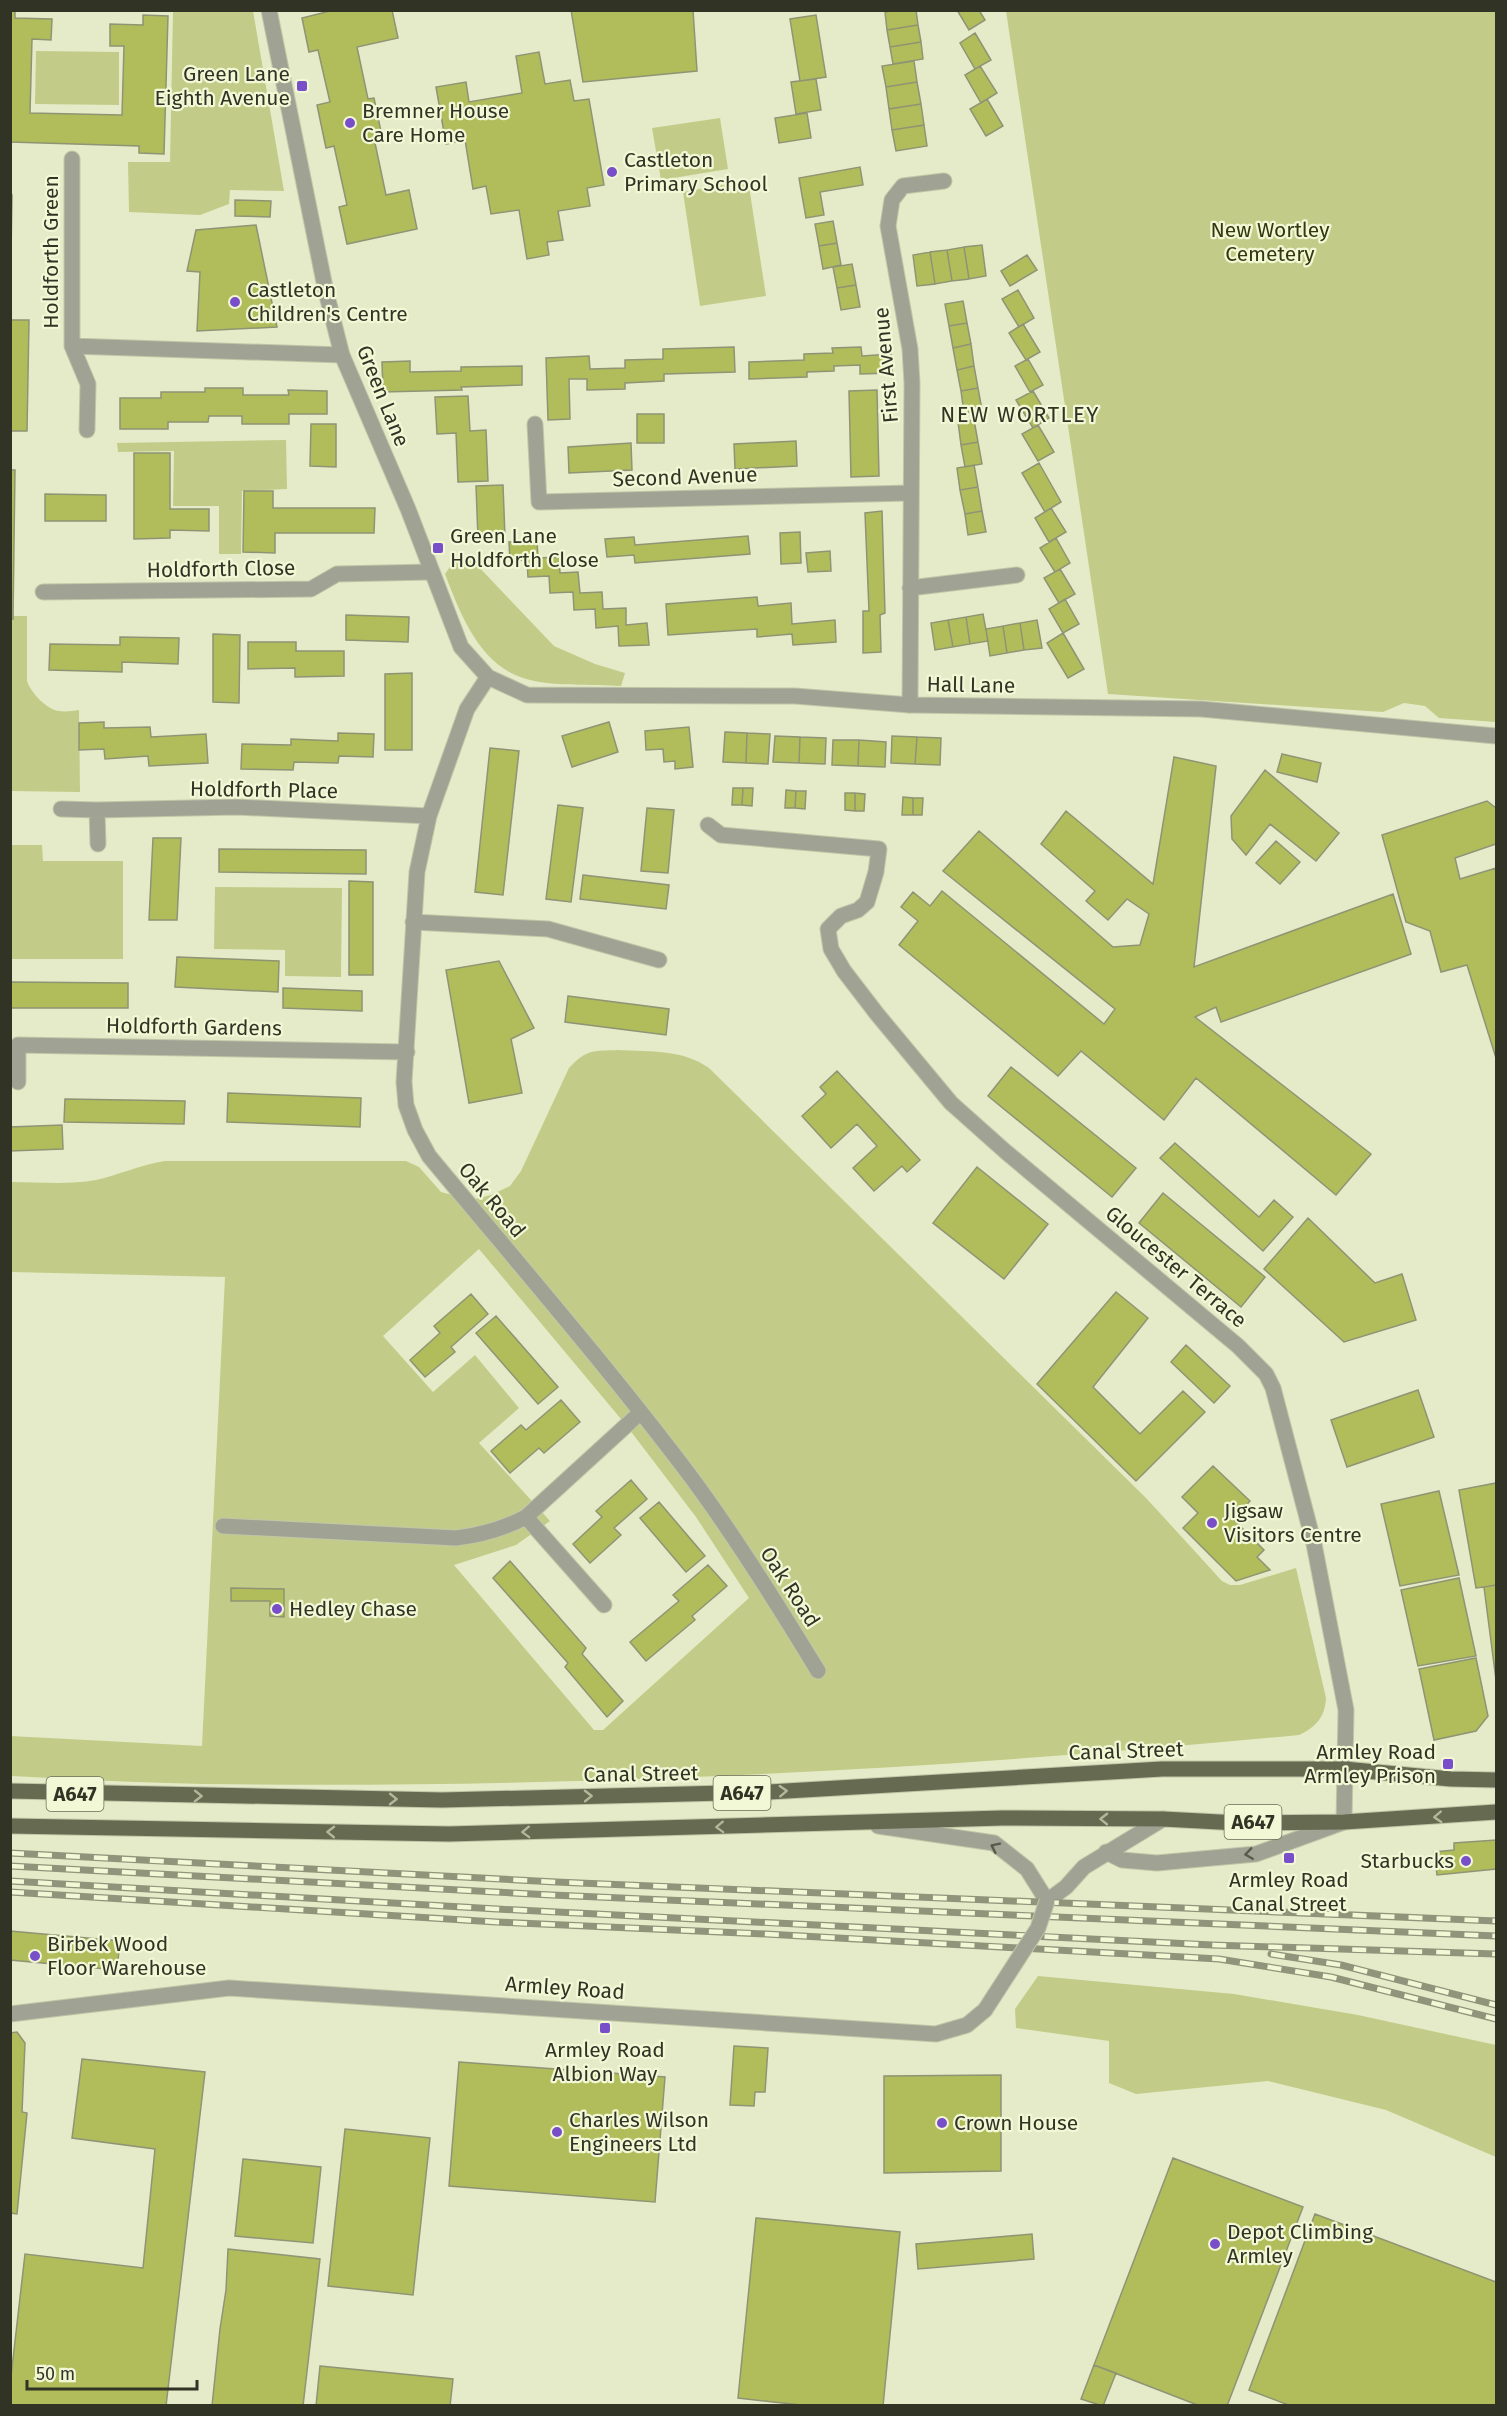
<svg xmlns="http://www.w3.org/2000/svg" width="1507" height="2416" viewBox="0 0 1507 2416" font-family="'Fira Sans',sans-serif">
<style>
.green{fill:#c2cc88;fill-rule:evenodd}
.building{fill:#b1bd5b;stroke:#8f9474;stroke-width:1.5}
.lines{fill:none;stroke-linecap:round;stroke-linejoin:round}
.minor-casing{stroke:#c1c6a7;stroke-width:17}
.tertiary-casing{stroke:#c1c6a7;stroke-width:17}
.primary-casing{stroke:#c1c6a7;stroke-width:17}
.minor{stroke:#a0a394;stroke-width:15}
.tertiary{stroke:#a0a394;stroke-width:15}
.primary{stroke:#666a51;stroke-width:15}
.rail-casing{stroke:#90947b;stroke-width:7}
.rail{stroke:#f2f8d5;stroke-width:4.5;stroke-dasharray:14;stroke-linecap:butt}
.minor-bridge-casing{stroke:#c1c6a7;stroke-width:17;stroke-linecap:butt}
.minor-bridge{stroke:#a0a394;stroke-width:15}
.oneway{stroke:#b3b89a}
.oneway2{stroke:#585a4c}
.poi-dot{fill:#784fc8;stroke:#f2f8d5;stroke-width:2}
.labels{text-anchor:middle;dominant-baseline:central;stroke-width:4.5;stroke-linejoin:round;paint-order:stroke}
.shield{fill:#f2f8d5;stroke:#6b6e5a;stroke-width:1.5}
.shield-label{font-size:20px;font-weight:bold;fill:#313325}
.poi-label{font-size:21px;fill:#313325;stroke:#f2f8d5;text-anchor:start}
.park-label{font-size:21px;fill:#34380f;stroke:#f2f8d5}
.street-label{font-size:21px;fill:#313325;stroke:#f2f8d5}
.neighbourhood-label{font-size:22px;letter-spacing:1.5px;fill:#313325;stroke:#f2f8d5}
</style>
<rect width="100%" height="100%" fill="#e5ebc8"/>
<path class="green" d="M150,11H253L284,191L230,190L229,204L200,215L129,212L128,162H170L173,12Z
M1006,11H1496V722L1439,718L1425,706L1404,703L1383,712L1108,694Z
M36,51L119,52V105L35,104Z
M720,118L728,169L661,180L652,128Z
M748,180L766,296L700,306L683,192Z
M286,440L287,489L242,491L241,554H219V506H173L174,451L118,452L117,443Z
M463,558L475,563L554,646L595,664L625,673L621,686C593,684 549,687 523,678C479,664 460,613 445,574L452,564Z
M10,616H27V681C31,693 46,709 59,711C65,712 72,711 79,710L80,792L11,791Z
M10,845H42L43,861H123V959H11Z
M215,887L342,888L341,977L285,976V950L214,949Z
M618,1050C651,1052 682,1049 709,1068L1147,1499L1222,1581L1230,1585H1240L1296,1568L1326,1698C1325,1717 1316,1727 1299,1735C936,1770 570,1789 205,1784C140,1783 75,1779 11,1776L10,1736L202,1746L225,1277L11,1272V1182C39,1182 68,1185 96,1180C119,1175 139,1165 165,1161H406L419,1167L441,1192L471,1200L491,1195L510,1186L521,1171L569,1068C587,1049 593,1051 618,1050ZM479,1249L626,1425L696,1517L749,1598L603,1730H594L454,1565L516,1545L550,1521L479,1443L519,1408L475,1355L433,1392L383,1336Z
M1038,1976L1234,1994L1358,2015L1496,2045V2157L1386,2110L1268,2081L1136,2094L1109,2083V2041L1016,2028L1015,2009Z"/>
<path class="building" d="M10,10H15V18L52,19L51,40L32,39L30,113L122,115L124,46H110V24L143,25V15L168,16L164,154L139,153V146L10,142Z
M334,10H392L398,38L357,47L368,99L374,98L383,141L375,143L386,195L409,190L417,229L347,244L339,207L347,205L334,146L326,148L317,105L330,102L318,50L309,52L302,18Z
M571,10H693L697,71L583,82Z
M898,10H916L918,25L887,30L885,12Z
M957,10H979L985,20L969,30Z
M816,15L826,77L800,81L790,19Z
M918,25L921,42L890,47L887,30Z
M975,33L991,60L975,69L960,43Z
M921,42L923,59L893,64L890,47Z
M539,52L545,84L570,80L574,101L589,99L604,185L587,188L590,206L558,211L563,240L547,242L549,255L527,259L519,210L491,214L486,186L473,189L465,140L446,144L436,87L466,82L469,102L522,93L516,56Z
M914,61L917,82L886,87L882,66Z
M980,66L997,93L981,103L965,75Z
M816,79L821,110L796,114L791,82Z
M917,82L921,104L889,109L886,87Z
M987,99L1003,126L986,136L970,109Z
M921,104L924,125L892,130L889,109Z
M807,113L811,138L779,143L775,118Z
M924,125L927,146L896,151L892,130Z
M860,167L863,185L820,192L824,215L806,218L799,178Z
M10,195H12L10,313Z
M235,200L271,201L270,217L235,216Z
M833,221L837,243L819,246L815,224Z
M256,225L277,327L197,331L200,272L187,271L196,230Z
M837,243L841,265L823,269L819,246Z
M982,245L986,276L969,279L964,247Z
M964,247L969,279L952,281L947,250Z
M947,250L952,281L935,284L930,252Z
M930,252L935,284L917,286L913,255Z
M1027,255L1037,270L1010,286L1001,271Z
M852,264L856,285L837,288L833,267Z
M856,285L860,307L841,310L837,288Z
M1018,290L1034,318L1019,327L1002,299Z
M963,301L967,323L949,326L945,304Z
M10,320H29L27,431H10Z
M967,323L971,344L953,348L949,326Z
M1023,324L1040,352L1026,360L1009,333Z
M971,344L974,366L957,370L953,348Z
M734,347L735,372L664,374V381L625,383V389L587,390V379H569L570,419L548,420L546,358L589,356L590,369L625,368V360L663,359V349Z
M861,347L862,356L891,354L892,373L860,374V365L834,366V371L807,372V377L749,379V362L804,360V354L833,353L832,348Z
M1028,359L1043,385L1030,392L1015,366Z
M410,361V372L461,371V367L522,366V385L461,387L462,390L383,392L382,362Z
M974,366L978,388L961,391L957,370Z
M205,388H243V395H289L288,390L327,391V414H289V424H242V416H209L208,422H168V429H120V398H161V392H205Z
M978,388L982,410L964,413L961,391Z
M877,390L879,476L851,477L849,391Z
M1033,391L1049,418L1033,428L1016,400Z
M468,396L470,431L486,430L488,481L458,482L456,433L437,434L435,397Z
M637,414H664V443H637Z
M974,420L978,442L961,445L958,422Z
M311,424H336V467L310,466Z
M1038,425L1054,452L1038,461L1022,434Z
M796,441L797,466L735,469L734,444Z
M978,442L982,464L965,467L961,445Z
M631,443L632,470L569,473L568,447Z
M134,453H170V509H209V531L170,530V538L134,539Z
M1039,463L1061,502L1045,512L1022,473Z
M974,465L978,487L960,490L957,468Z
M10,470H15L13,619H10Z
M503,485L505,537L478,538L476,486Z
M978,487L982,511L965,514L960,490Z
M244,491H273V508H375L374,533H275V553L243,552Z
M45,494L106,495V521H45Z
M1051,508L1066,532L1049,542L1035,518Z
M882,511L885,613L880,615L881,652L863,653V611H869L865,513Z
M982,511L986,532L968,535L965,514Z
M800,532L801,563L781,564L780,533Z
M748,536L750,554L635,563L634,555L607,557L605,539L634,537L635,545Z
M1056,538L1070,563L1055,572L1040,548Z
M537,541L538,558L559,557L560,573L578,572L580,593L602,592L603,609L626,608V625L647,623L649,645L619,646L618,626L596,628L595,609L574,610L573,592L550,593L549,576L528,577L527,560L510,561L509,542Z
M830,551L831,571L808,572L806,553Z
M1060,569L1075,594L1059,603L1044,578Z
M757,597L758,606L791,603L792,624L835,620L836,642L793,645L792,634L757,637V629L668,635L666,604Z
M1065,599L1079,624L1063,633L1049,609Z
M983,614L988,641L970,644L966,617Z
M346,615L409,617L408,642L346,640Z
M966,617L970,644L953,647L948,620Z
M948,620L953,647L935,650L931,623Z
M1037,620L1042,648L1024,650L1020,623Z
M1020,623L1024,650L1007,653L1003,626Z
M1003,626L1007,653L990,656L986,629Z
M1063,633L1084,669L1068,678L1047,643Z
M213,634L240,635L239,703L213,702Z
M120,637L179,638L178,664L122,662V672L49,670L50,644L120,645Z
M248,642H296V651H344V676L295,677V668L248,669Z
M412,673V750H385V674Z
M104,722V728L150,727L151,737L206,734L208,763L149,766L148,756L105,759L104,749L79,750V723Z
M609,722L618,752L572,767L562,736Z
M689,727L693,767L675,769V761L664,762L663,749L646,750L645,731Z
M725,732L747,733L746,763L723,762Z
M338,733L374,734L373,757L339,756L338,763L294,762L293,770L241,769L242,744L291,745V739L338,741Z
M747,733L770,734L768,764L746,763Z
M775,736L800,737L799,763L773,762Z
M892,736L917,737L915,764L891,763Z
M800,737L826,738L825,764L799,763Z
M917,737L941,738L940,765L915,764Z
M833,740H859L858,766L832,765Z
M859,740L886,742L885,767L858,766Z
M490,748L519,751L503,895L475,892Z
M1282,754L1321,763L1317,782L1277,772Z
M1174,757L1216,766L1194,967L1393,894L1411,954L1221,1022L1216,1007L1195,1017L1371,1154L1336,1195L1196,1078L1164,1120L1081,1051L1058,1076L899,945L918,921L901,907L913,892L930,906L942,891L1104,1024L1115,1009L943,871L979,831L1113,947L1140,945L1149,914L1127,899L1108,920L1086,901L1095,891L1041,844L1066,811L1153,884Z
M1265,770L1339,833L1316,861L1270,824L1246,855L1232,839L1231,816Z
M733,788H743L742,805H732Z
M743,788H753L752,806L742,805Z
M786,790L796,791L795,808H785Z
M796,791H806L805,809L795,808Z
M845,793H855V811L845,810Z
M855,793L865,794L864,811H855Z
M903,797L913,798V815H902Z
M913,798H923L922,815H913Z
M1487,801L1496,808V844L1455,858L1460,879L1496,868V1058L1467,965L1441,972L1430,931L1406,922L1382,835Z
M558,805L583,808L571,902L546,899Z
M647,808L674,810L668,873L641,871Z
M153,838H181L177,920H149Z
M1276,841L1300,862L1280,884L1256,863Z
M219,849L366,850V874L219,872Z
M583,875L669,885L666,909L580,899Z
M349,881L373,882V975H349Z
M177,957L279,961L278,992L175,987Z
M499,961L534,1028L511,1039L522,1093L469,1103L446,970Z
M10,982L128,983V1008H10Z
M283,988L362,991V1011L283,1008Z
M568,996L669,1009L666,1035L565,1022Z
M1011,1067L1136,1168L1112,1197L988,1096Z
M837,1071L920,1160L907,1172L902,1166L874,1191L853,1168L877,1146L857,1124L831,1148L802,1116L826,1094L820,1087Z
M228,1093L361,1098L360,1127L227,1122Z
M65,1099L185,1101L184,1124L64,1122Z
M62,1125L63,1149L10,1151V1127Z
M1175,1143L1259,1217L1274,1200L1293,1217L1263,1251L1160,1158Z
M977,1167L1048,1224L1004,1279L933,1223Z
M1163,1193L1265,1277L1241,1307L1139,1223Z
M1308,1218L1375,1283L1402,1274L1416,1320L1344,1342L1264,1269Z
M1116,1292L1148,1318L1093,1387L1140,1434L1183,1391L1205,1412L1136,1481L1037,1384Z
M471,1294L488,1314L451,1347L455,1352L425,1377L410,1360L440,1333L434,1326Z
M496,1316L558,1387L538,1404L476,1333Z
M1186,1345L1230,1386L1214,1403L1171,1362Z
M1418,1390L1434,1437L1347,1467L1331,1420Z
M561,1400L580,1422L544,1453L539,1448L510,1473L491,1451L521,1425L526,1430Z
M1213,1466L1250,1501L1233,1519L1264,1550L1257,1557L1270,1570L1236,1581L1183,1528L1198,1513L1182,1497Z
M631,1480L647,1499L614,1528L621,1535L590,1563L573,1544L602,1517L596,1511Z
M1496,1483V1680L1484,1587L1476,1588L1459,1490Z
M1439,1491L1459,1575L1400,1586L1381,1504Z
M659,1502L705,1556L686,1572L640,1518Z
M510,1561L586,1648L582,1654L623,1701L607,1717L565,1667L568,1663L493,1578Z
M708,1565L727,1586L692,1616L695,1620L646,1661L630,1642L679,1601L673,1595Z
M1459,1578L1476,1656L1418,1666L1401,1590Z
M1496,1585V1680L1484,1587Z
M231,1588L284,1589V1617L270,1616V1601H231Z
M1476,1658L1488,1716L1476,1731L1434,1740L1419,1669Z
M1496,1840V1869L1437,1875L1434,1852L1454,1850V1843Z
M10,1931L120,1941L117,1970L10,1960Z
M17,2032L25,2043L22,2112L27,2113L17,2214L10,2213V2033Z
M734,2046L768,2048L765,2092H755L754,2106L730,2105Z
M82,2059L205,2072L166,2406H10V2385L25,2254L143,2268L155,2149L72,2138Z
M459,2062L665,2077L655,2202L449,2186Z
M1001,2075V2171L884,2173V2076Z
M345,2129L430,2138L413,2295L328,2286Z
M1173,2158L1303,2207L1227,2406H1200L1094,2365Z
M243,2159L321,2167L313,2243L235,2236Z
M1315,2214L1496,2282V2406H1291L1249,2390Z
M756,2218L900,2232L883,2406H810L738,2398Z
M1032,2234L1034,2259L918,2269L916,2244Z
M228,2249L320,2259L303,2406H212L220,2329L226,2290Z
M1094,2365L1116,2373L1103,2406L1081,2399Z
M320,2366L453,2379L450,2406H316Z"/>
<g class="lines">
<g class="minor-casing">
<path id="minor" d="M72,159V346L88,384L87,430
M72,346L342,355
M535,424L539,502L911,493
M910,588L1017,575
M43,592L311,589L337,574L431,572
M488,677L467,709L429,816L417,872L404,1082L406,1105L415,1130L429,1156C517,1262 608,1367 691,1477C737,1539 778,1605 818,1671
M910,705L912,383L910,349L888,226L892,200L903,186L944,181
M61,809L97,810L237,807L429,816
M97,810L98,844
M708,825L721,835L879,849L876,872L867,902L858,910L841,916L828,929L831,949L844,971L877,1014L951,1103L1006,1152L1238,1346L1266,1374L1273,1388L1314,1544L1346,1710L1344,1822L1256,1854L1157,1863L1122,1860L1106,1852
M413,922L548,929L659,960
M18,1082V1045L407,1052
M526,1517L604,1605
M223,1526L456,1538C482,1535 503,1529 526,1517L641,1412
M878,1826L994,1843L1027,1869L1047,1901L1066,1887L1084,1867L1163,1819
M10,2014L229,1988L936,2034L967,2025L985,2010"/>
</g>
<g class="tertiary-casing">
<path id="tertiary" d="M269,10L326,292L342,355L408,509L461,647L488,677L527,695L795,696L910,705L1201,709L1496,736"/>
</g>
<g class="primary-casing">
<path id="primary" d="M10,1791L442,1800L769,1792L1162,1769H1344L1451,1779L1496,1780
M10,1826L449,1834L1002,1818L1163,1819L1238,1823L1344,1822L1496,1812"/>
</g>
<use href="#minor" class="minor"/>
<use href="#tertiary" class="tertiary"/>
<use href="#primary" class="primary"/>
<g class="rail-casing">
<path id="rail" d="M10,1853L556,1882L1496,1921
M10,1866L552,1895L1496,1936
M10,1881L497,1909L1212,1945L1496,1954
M10,1892L496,1922L766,1934L1219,1959L1331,1977L1496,2019
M1271,1954L1341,1965L1496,2005"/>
</g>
<use href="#rail" class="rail"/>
<g class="minor-bridge-casing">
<path id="minor-bridge" d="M985,2010L1038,1928L1047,1901"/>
</g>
<use href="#minor-bridge" class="minor-bridge"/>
</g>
<defs><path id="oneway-chevron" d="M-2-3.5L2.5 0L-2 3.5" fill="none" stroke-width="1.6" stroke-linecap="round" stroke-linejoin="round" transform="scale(1.5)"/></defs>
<g class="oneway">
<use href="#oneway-chevron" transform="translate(783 1791) rotate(-3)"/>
<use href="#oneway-chevron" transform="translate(198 1796) rotate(1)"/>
<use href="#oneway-chevron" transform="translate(588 1796) rotate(-1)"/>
<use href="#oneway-chevron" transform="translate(393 1799) rotate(1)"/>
<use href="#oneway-chevron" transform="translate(1438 1817) rotate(177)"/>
<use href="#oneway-chevron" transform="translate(1104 1819) rotate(-179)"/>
<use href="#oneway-chevron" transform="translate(720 1827) rotate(178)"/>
<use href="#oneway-chevron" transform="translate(331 1832) rotate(-179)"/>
<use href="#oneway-chevron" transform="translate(526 1832) rotate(178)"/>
</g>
<g class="oneway2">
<use href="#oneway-chevron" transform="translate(995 1847) rotate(-154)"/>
<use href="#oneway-chevron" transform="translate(1249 1854) rotate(172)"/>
</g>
<g class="poi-dot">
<rect x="296" y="80" width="12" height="12" rx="3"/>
<circle cx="350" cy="123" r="6"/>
<circle cx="612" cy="172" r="6"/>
<circle cx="235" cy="302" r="6"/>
<rect x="432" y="542" width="12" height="12" rx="3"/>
<circle cx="1212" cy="1523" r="6"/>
<circle cx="277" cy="1609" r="6"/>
<rect x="1442" y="1758" width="12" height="12" rx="3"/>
<rect x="1283" y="1852" width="12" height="12" rx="3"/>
<circle cx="1466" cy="1861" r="6"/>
<circle cx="35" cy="1956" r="6"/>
<rect x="599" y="2022" width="12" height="12" rx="3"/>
<circle cx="942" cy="2123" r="6"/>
<circle cx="557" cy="2132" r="6"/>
<circle cx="1215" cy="2244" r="6"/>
</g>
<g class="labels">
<g class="shield">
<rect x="713.5" y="1776" width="57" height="34" rx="4.5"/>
<rect x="46.5" y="1777" width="57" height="34" rx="4.5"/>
<rect x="1224.5" y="1805" width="57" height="34" rx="4.5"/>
</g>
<g class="shield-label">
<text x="742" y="1793">A647</text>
<text x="75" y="1794">A647</text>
<text x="1253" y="1822">A647</text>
</g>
<g class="poi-label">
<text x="290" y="74" text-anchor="end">Green Lane<tspan x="290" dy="24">Eighth Avenue</tspan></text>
<text x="362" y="111">Bremner House<tspan x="362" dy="24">Care Home</tspan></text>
<text x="624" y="160">Castleton<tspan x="624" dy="24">Primary School</tspan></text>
<text x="247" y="290">Castleton<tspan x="247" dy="24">Children's Centre</tspan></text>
<text x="450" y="536">Green Lane<tspan x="450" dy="24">Holdforth Close</tspan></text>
<text x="1224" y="1511">Jigsaw<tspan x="1224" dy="24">Visitors Centre</tspan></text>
<text x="289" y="1609">Hedley Chase</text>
<text x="1436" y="1752" text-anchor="end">Armley Road<tspan x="1436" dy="24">Armley Prison</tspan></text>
<text x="1454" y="1861" text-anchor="end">Starbucks</text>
<text x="1289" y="1880" text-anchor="middle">Armley Road<tspan x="1289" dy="24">Canal Street</tspan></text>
<text x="47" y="1944">Birbek Wood<tspan x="47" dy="24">Floor Warehouse</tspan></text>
<text x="605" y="2050" text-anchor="middle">Armley Road<tspan x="605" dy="24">Albion Way</tspan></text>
<text x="569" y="2120">Charles Wilson<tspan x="569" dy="24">Engineers Ltd</tspan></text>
<text x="954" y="2123">Crown House</text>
<text x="1227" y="2232">Depot Climbing<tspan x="1227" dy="24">Armley</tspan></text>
</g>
<g class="park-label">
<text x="1270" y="230">New Wortley<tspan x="1270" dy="24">Cemetery</tspan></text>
</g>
<g class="street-label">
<text transform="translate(51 252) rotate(-90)">Holdforth Green</text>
<text transform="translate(886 365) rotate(-95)">First Avenue</text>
<text transform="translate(383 396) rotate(68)">Green Lane</text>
<text transform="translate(685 477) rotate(-2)">Second Avenue</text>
<text transform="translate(221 569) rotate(-1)">Holdforth Close</text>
<text transform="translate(971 685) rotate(1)">Hall Lane</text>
<text transform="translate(264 790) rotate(1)">Holdforth Place</text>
<text transform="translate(194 1027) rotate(1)">Holdforth Gardens</text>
<text transform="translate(492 1200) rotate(50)">Oak Road</text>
<text transform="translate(1176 1267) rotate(40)">Gloucester Terrace</text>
<text transform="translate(790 1587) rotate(57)">Oak Road</text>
<text transform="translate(1126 1751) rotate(-2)">Canal Street</text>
<text transform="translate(641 1774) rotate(-1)">Canal Street</text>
<text transform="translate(565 1988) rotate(4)">Armley Road</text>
</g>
<g class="neighbourhood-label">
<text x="1020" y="414">NEW WORTLEY</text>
</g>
</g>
<rect width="1507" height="2416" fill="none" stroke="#313325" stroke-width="24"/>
<path d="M27 2380v9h170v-9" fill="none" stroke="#313325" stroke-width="3"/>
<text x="36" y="2380" font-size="18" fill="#313325" stroke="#f2f8d5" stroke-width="4.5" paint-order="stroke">50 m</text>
</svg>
